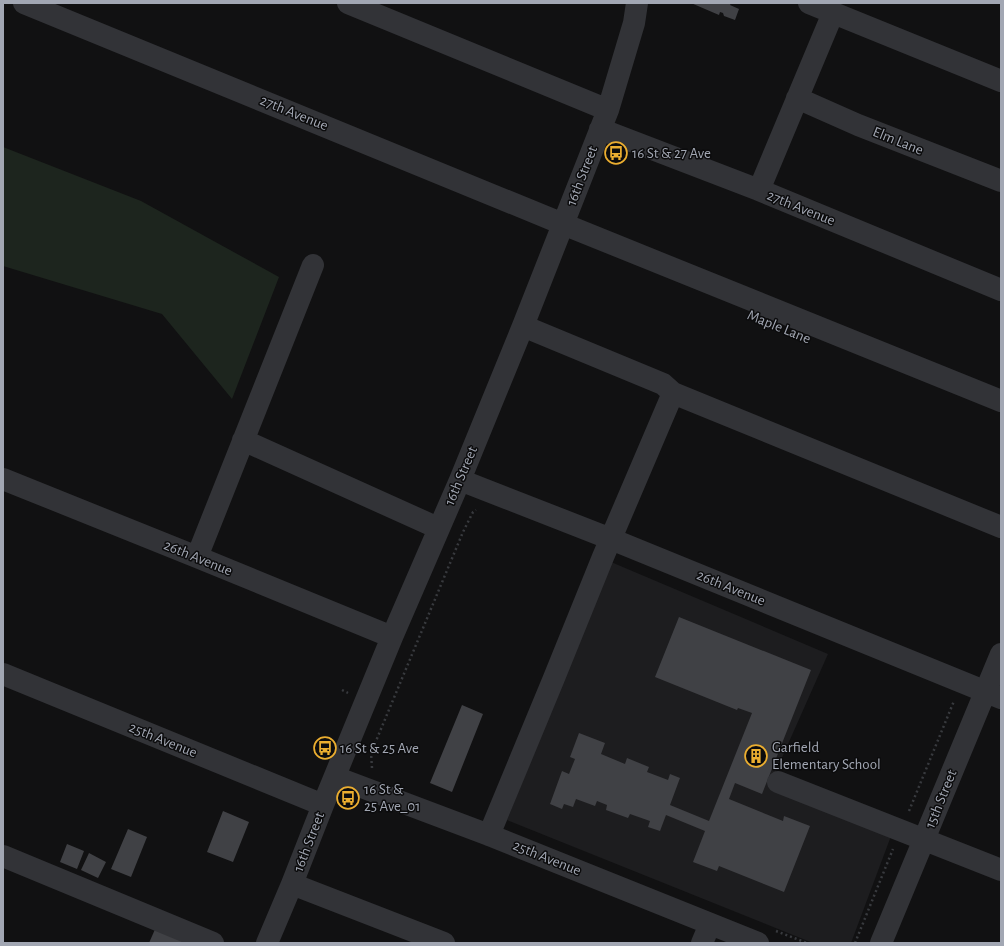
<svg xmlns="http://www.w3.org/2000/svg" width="1004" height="946" viewBox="0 0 1004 946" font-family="'Alegreya Sans',sans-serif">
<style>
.built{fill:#1d1d1f}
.green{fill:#1d251e}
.building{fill:#404145}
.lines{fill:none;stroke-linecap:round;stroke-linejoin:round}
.path{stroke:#383a3e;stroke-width:2.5;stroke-dasharray:2 3;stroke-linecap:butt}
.minor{stroke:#323337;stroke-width:22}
.labels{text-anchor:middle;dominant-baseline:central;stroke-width:3;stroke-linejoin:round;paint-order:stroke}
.street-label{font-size:15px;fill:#a2a7b3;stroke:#0c0c0d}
.poi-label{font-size:15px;fill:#a2a7b3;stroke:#0c0c0d;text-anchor:start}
</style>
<rect width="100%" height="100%" fill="#111112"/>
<path class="built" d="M611,562L828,654L769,787L891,836L851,943H813L507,820Z"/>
<path class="green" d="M3,147L141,201L279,277L232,399L162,314L3,266Z"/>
<path class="building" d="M691,3H731L730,5L739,9L735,20L724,16L723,13L720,12L719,15Z
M679,617L811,670L762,794L735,783L729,799L783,821L784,816L810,826L784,892L719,866L717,871L693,862L705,831L666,815L660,831L648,827L650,821L630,814L628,818L606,810L607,805L597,801L595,806L576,799L573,807L564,804L562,809L550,804L562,771L569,774L575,759L570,757L579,733L605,743L601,754L625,764L627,758L649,767L647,772L668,780L670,774L680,778L670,805L709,821L752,713L738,708L737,710L655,677Z
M462,705L483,714L452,792L430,783Z
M223,811L249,822L233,862L207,852Z
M128,829L147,837L131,877L111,869Z
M67,844L84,851L77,869L60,862Z
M89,853L106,862L98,878L81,870Z
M156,927L193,943H149Z"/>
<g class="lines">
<path class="path" d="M342,690L348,693
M372,768L371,753L463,532L473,512L476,510
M909,811L954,701
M776,931L807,943
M855,943L893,849"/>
<path class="minor" d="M24,3L563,224L1001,401
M348,3L608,110
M809,3L1001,81
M797,98L858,125L1001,181
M600,129L759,190L1001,290
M759,190L833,13
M523,326L663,384L673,393L1001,527
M243,440L438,528
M3,479L197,557L392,637
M460,480L611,539L1001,698
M197,557L313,265
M3,674L323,805
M335,777L489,835L758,943
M778,782L1001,870
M489,835L554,678L603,557L673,393
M3,856L213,943
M292,884L444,943
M267,943L292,884L323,805L392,637L460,480L523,326L608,110L634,23L637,3
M702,943L710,924
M881,943L1001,654"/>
</g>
<defs>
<g id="bus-ring" transform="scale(1.15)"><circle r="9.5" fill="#0c0c0d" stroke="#ebae30" stroke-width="1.5"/><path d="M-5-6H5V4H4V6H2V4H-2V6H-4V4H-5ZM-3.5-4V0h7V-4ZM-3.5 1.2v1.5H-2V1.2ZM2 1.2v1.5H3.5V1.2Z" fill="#ebae30"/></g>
<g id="building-ring" transform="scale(1.15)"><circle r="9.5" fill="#0c0c0d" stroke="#ebae30" stroke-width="1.5"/><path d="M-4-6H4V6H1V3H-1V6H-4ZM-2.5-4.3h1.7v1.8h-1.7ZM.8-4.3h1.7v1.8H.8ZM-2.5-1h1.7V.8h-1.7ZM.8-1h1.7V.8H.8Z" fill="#ebae30"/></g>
</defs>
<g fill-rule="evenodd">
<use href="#bus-ring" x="616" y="153"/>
<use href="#bus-ring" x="325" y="748"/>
<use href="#building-ring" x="756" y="756"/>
<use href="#bus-ring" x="348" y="798"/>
</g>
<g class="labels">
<g class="street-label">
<text transform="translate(294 113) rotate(22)">27th Avenue</text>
<text transform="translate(898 141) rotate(22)">Elm Lane</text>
<text transform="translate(582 176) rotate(-69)">16th Street</text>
<text transform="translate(801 208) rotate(22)">27th Avenue</text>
<text transform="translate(779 327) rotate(22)">Maple Lane</text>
<text transform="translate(461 476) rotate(-67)">16th Street</text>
<text transform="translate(198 558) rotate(22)">26th Avenue</text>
<text transform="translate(731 588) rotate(22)">26th Avenue</text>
<text transform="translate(163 740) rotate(22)">25th Avenue</text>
<text transform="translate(941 799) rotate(-68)">15th Street</text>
<text transform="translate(309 842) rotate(-69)">16th Street</text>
<text transform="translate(547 858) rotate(22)">25th Avenue</text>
</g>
<g class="poi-label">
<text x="632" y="153">16 St &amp; 27 Ave</text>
<text x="772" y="747">Garfield<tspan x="772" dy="17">Elementary School</tspan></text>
<text x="340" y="748">16 St &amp; 25 Ave</text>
<text x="364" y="789">16 St &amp;<tspan x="364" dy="17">25 Ave_01</tspan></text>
</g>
</g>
<rect width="1004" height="946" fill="none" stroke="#a2a7b3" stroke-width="8"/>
</svg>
